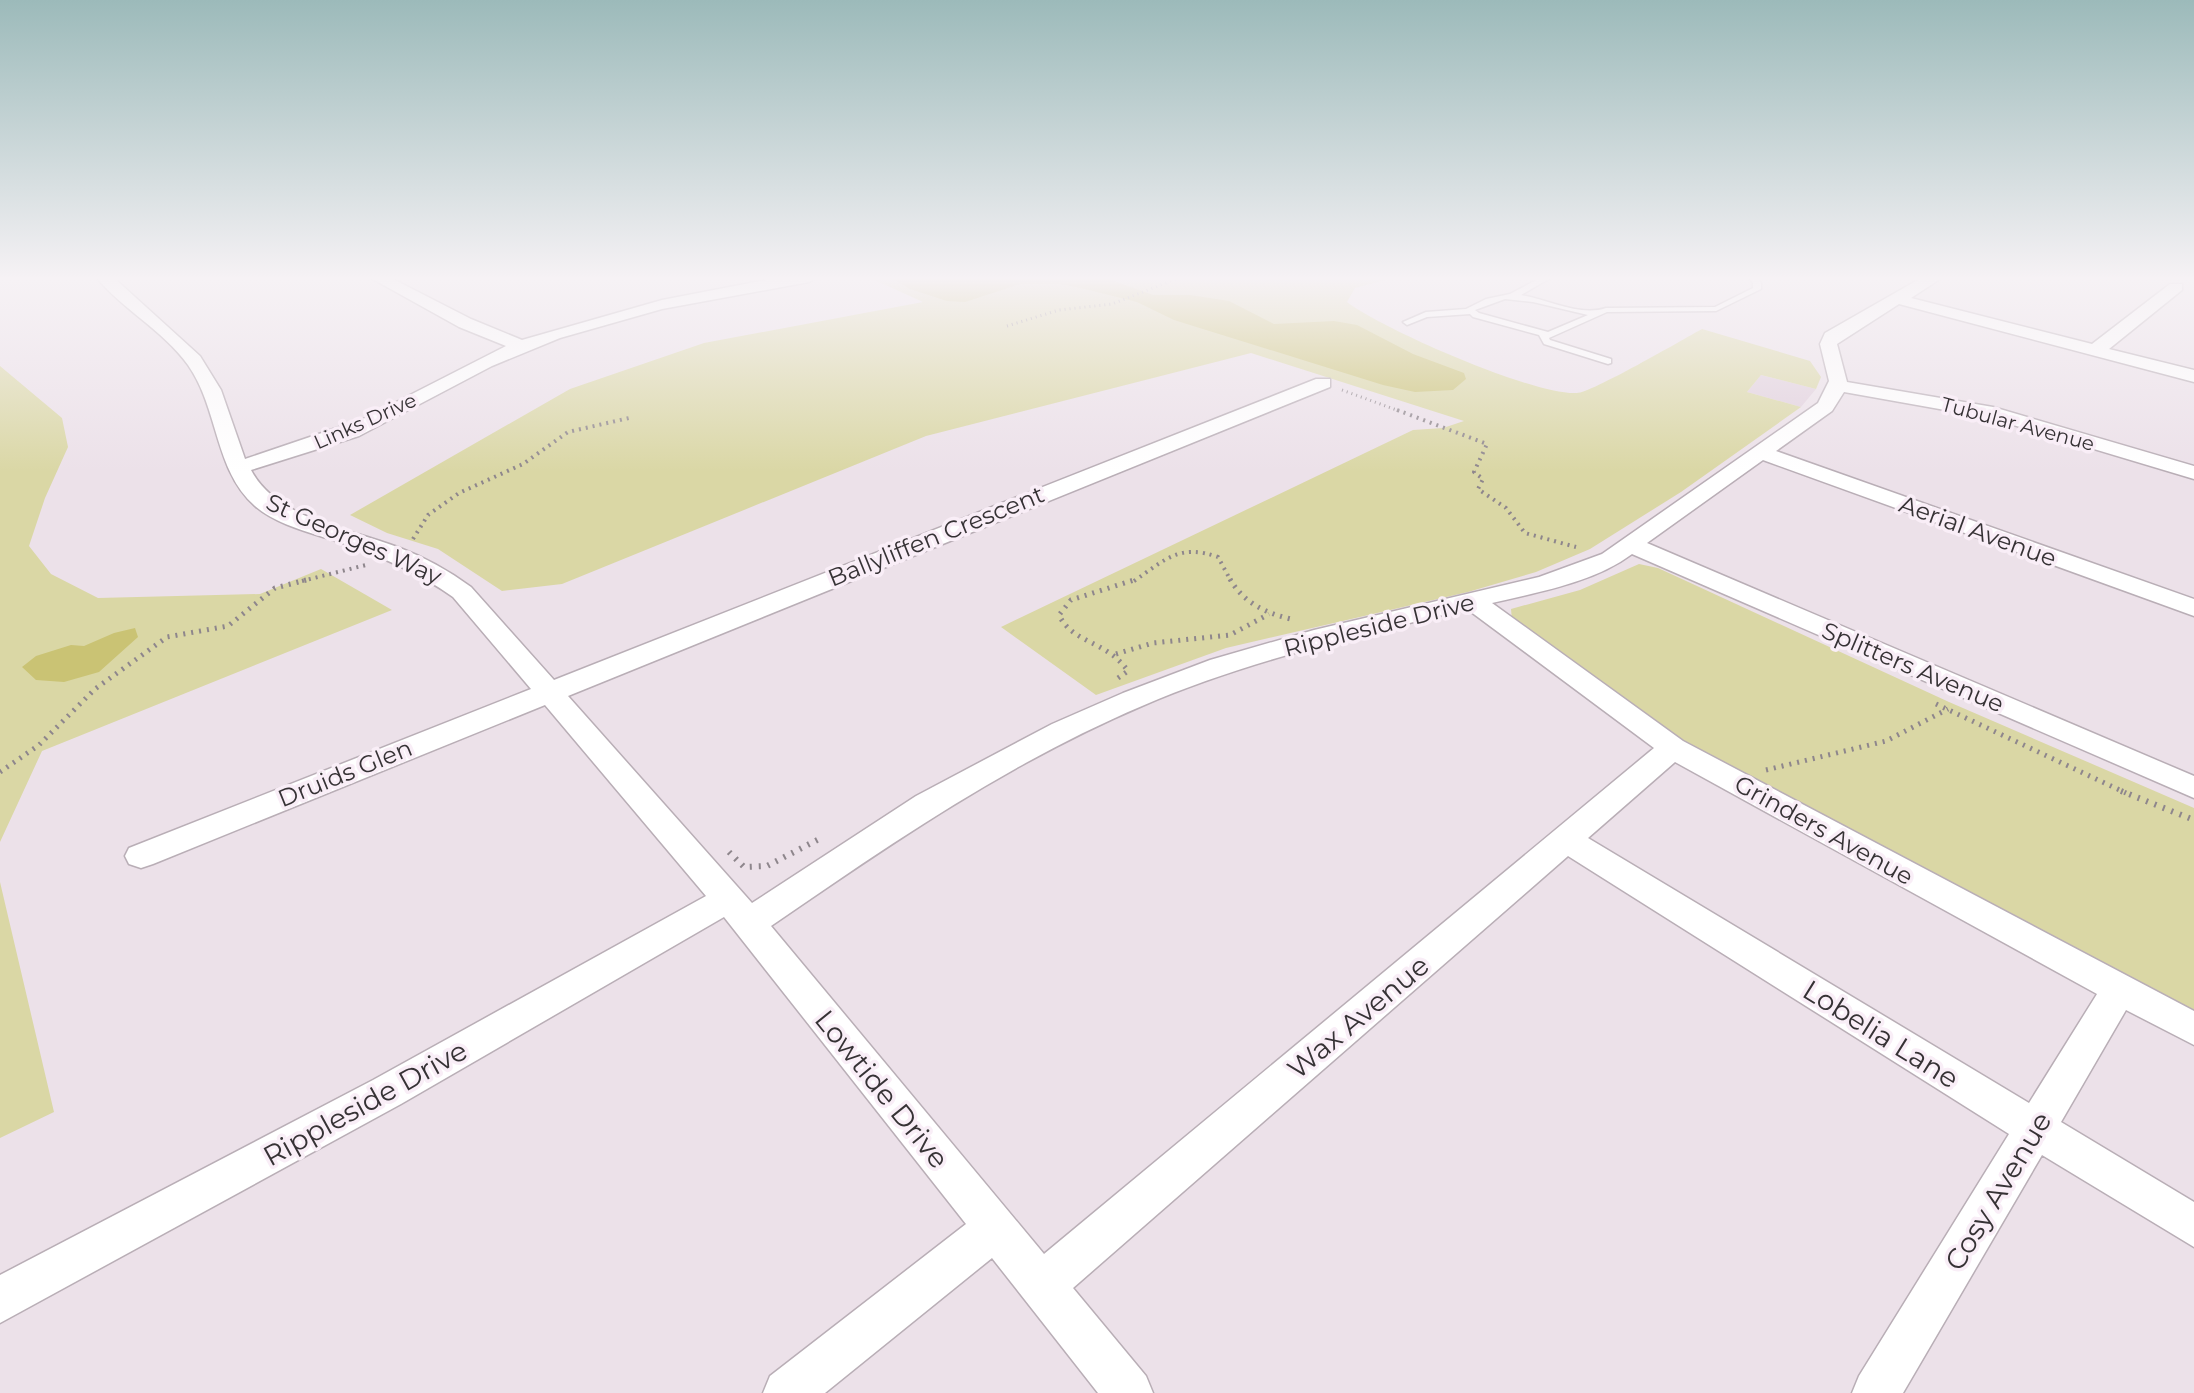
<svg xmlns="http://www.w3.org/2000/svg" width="2194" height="1393" viewBox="0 0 2194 1393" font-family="Montserrat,sans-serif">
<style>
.built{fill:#e1d0dd}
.green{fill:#dad7a5}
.water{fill:#cac374}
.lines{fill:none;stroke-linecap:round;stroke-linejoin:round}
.lane-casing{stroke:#b9aeb6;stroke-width:3}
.street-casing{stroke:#b9aeb6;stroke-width:3}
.path-far3{stroke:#8e868c;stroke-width:3;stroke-dasharray:1 4;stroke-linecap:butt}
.path-far2{stroke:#8e868c;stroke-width:4;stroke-dasharray:2 5;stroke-linecap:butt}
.path-far1{stroke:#8e868c;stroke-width:5;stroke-dasharray:2 6;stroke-linecap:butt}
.path{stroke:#8e868c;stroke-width:6;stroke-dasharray:2 7;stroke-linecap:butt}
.lane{fill:#fff;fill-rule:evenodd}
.street{fill:#fff;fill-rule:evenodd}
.labels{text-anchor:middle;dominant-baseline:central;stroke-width:7;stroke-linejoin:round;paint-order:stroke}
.far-street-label{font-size:20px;fill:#363235;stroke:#f9eef7}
.street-label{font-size:24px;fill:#363235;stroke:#f9eef7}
.near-street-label{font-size:28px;fill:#363235;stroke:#f9eef7}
</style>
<rect width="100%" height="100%" fill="#ece1e9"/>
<path class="built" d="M1761,375L1816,389L1801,407L1747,392Z"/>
<path class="green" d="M868,277H1396L1355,288L1347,302C1382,329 1535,396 1577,393C1591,393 1682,340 1702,329L1810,361L1821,377L1816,389L1761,375L1747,392L1801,407L1681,492L1590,549L1536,572L1468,592L1226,648L1096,695L1001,627L1413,430L1443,428L1464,421L1251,353L926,436L562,584L502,591L438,549L387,533L350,515L570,389L704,343L923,302Z
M0,366L62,418L68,447L45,498L29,546L51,574L98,598L260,594L321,569L392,610L42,751L0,842Z
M1639,564L1658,568L1949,702L2194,808V1016L1681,742L1512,620L1511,609L1580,590Z
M0,882L54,1112L0,1138Z"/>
<path class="water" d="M890,277H1103L1153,295H1190L1229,301L1274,324L1334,321L1357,325L1413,354L1464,373L1466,379L1453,390L1415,392L1383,385L1174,320L1137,302L1085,289L1060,284H1020L965,302L947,301L910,289Z
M135,628L138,637L99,672L64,682L36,680L22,667L36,656L71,645L84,646L114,633Z"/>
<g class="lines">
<g class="lane-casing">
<path id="lane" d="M1542,277H1552L1521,295C1547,299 1580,317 1606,308L1715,307L1753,288V283L1748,277H1756L1761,283V289L1716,311L1607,312L1549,338L1550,340L1611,359V363L1608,364L1544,344L1539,335L1473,317L1470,314L1427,317L1407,325L1403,322L1426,312L1466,309L1486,299L1510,294ZM1505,299L1533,302L1588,315L1548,332L1479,313L1475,310Z"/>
</g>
<g class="street-casing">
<path id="street" d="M96,277H113L200,356L221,390L245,459L363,419L506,346L459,327L369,277H389L471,319L522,340L662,300L781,277H817L809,282L662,309L560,338L492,366L359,436L251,470C277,520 352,529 400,548C426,558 449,571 471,587L554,680L1316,379H1330V387L568,696L752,903L916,796L1052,724L1123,693L1210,660L1314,630L1539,577L1602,554L1818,403L1829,381L1820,344L1825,333L1923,277H1943L1911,298L2092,344L2170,284H2182V290L2109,349L2194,370V382L1899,304L1837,344L1847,382L1993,407L2194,466V479L1990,418L1844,392L1832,411L1776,451L2194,599V616L1763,460L1647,543L2194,776V798L1632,554C1593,583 1538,592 1492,603L1683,741L2194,1011V1045L2126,1010L2061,1122L2194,1202V1247L2042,1155L1903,1393H1852L1859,1376L2009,1134L1568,856L1073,1288L1146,1376L1153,1393H1098L992,1258L825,1393H763L770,1376L966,1224L724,917L401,1104L0,1323V1275L373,1080L706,896L545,705L153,864L141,868L129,864L125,856L129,848L531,689L453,597C418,572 380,556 339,542C312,533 277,525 255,506C214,470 219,409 188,365C163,330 123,310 96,277ZM1467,609L1654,748L1044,1254L771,926C890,844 1008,763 1142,706C1246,661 1357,636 1467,609ZM1675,762L2097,994L2029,1103L1588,838Z"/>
</g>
<path class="path-far3" d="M1209,277H1259
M1007,326L1059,310L1112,304L1181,277
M1342,390L1402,412"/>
<path class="path-far2" d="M1397,410L1487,444L1474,472L1483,479L1478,489L1506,508L1525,533L1576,547
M413,539L428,515L459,493L523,464L568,432L629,418
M302,581L366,565
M1134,581C1165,560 1179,543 1218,557L1231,581"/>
<path class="path-far1" d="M1230,579C1244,604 1268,614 1295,620
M1116,654L1153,643L1230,635L1269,614
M1118,678L1128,671C1106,640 1073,644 1059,615L1071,600L1137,579
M1936,704L2126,793
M1766,770L1886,741L1948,709
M0,772L39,745L95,689L167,637L228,626L275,588L310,579"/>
<path class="path" d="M2121,791L2194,820
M729,852L744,867L767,866L821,838"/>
<use href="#lane" class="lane"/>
<use href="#street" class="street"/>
</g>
<linearGradient id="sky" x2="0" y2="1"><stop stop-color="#9cbaba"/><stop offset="0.59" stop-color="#f6f2f5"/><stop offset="1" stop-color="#f6f2f5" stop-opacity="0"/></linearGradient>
<rect width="2194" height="472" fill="url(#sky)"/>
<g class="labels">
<g class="far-street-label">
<text transform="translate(365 421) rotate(-24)">Links Drive</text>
<text transform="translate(2018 424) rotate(15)">Tubular Avenue</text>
</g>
<g class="street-label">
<text transform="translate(1978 531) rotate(20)">Aerial Avenue</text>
<text transform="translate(936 536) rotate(-22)">Ballyliffen Crescent</text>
<text transform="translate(354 539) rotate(24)">St Georges Way</text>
<text transform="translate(1379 625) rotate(-14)">Rippleside Drive</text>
<text transform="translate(1913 667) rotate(23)">Splitters Avenue</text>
<text transform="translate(345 773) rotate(-22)">Druids Glen</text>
<text transform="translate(1824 830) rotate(29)">Grinders Avenue</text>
</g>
<g class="near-street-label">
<text transform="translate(1358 1017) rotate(-40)">Wax Avenue</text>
<text transform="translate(1881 1034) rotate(32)">Lobelia Lane</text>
<text transform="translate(882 1089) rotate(51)">Lowtide Drive</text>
<text transform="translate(365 1103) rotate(-29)">Rippleside Drive</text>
<text transform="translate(1998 1191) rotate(-59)">Cosy Avenue</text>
</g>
</g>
</svg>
